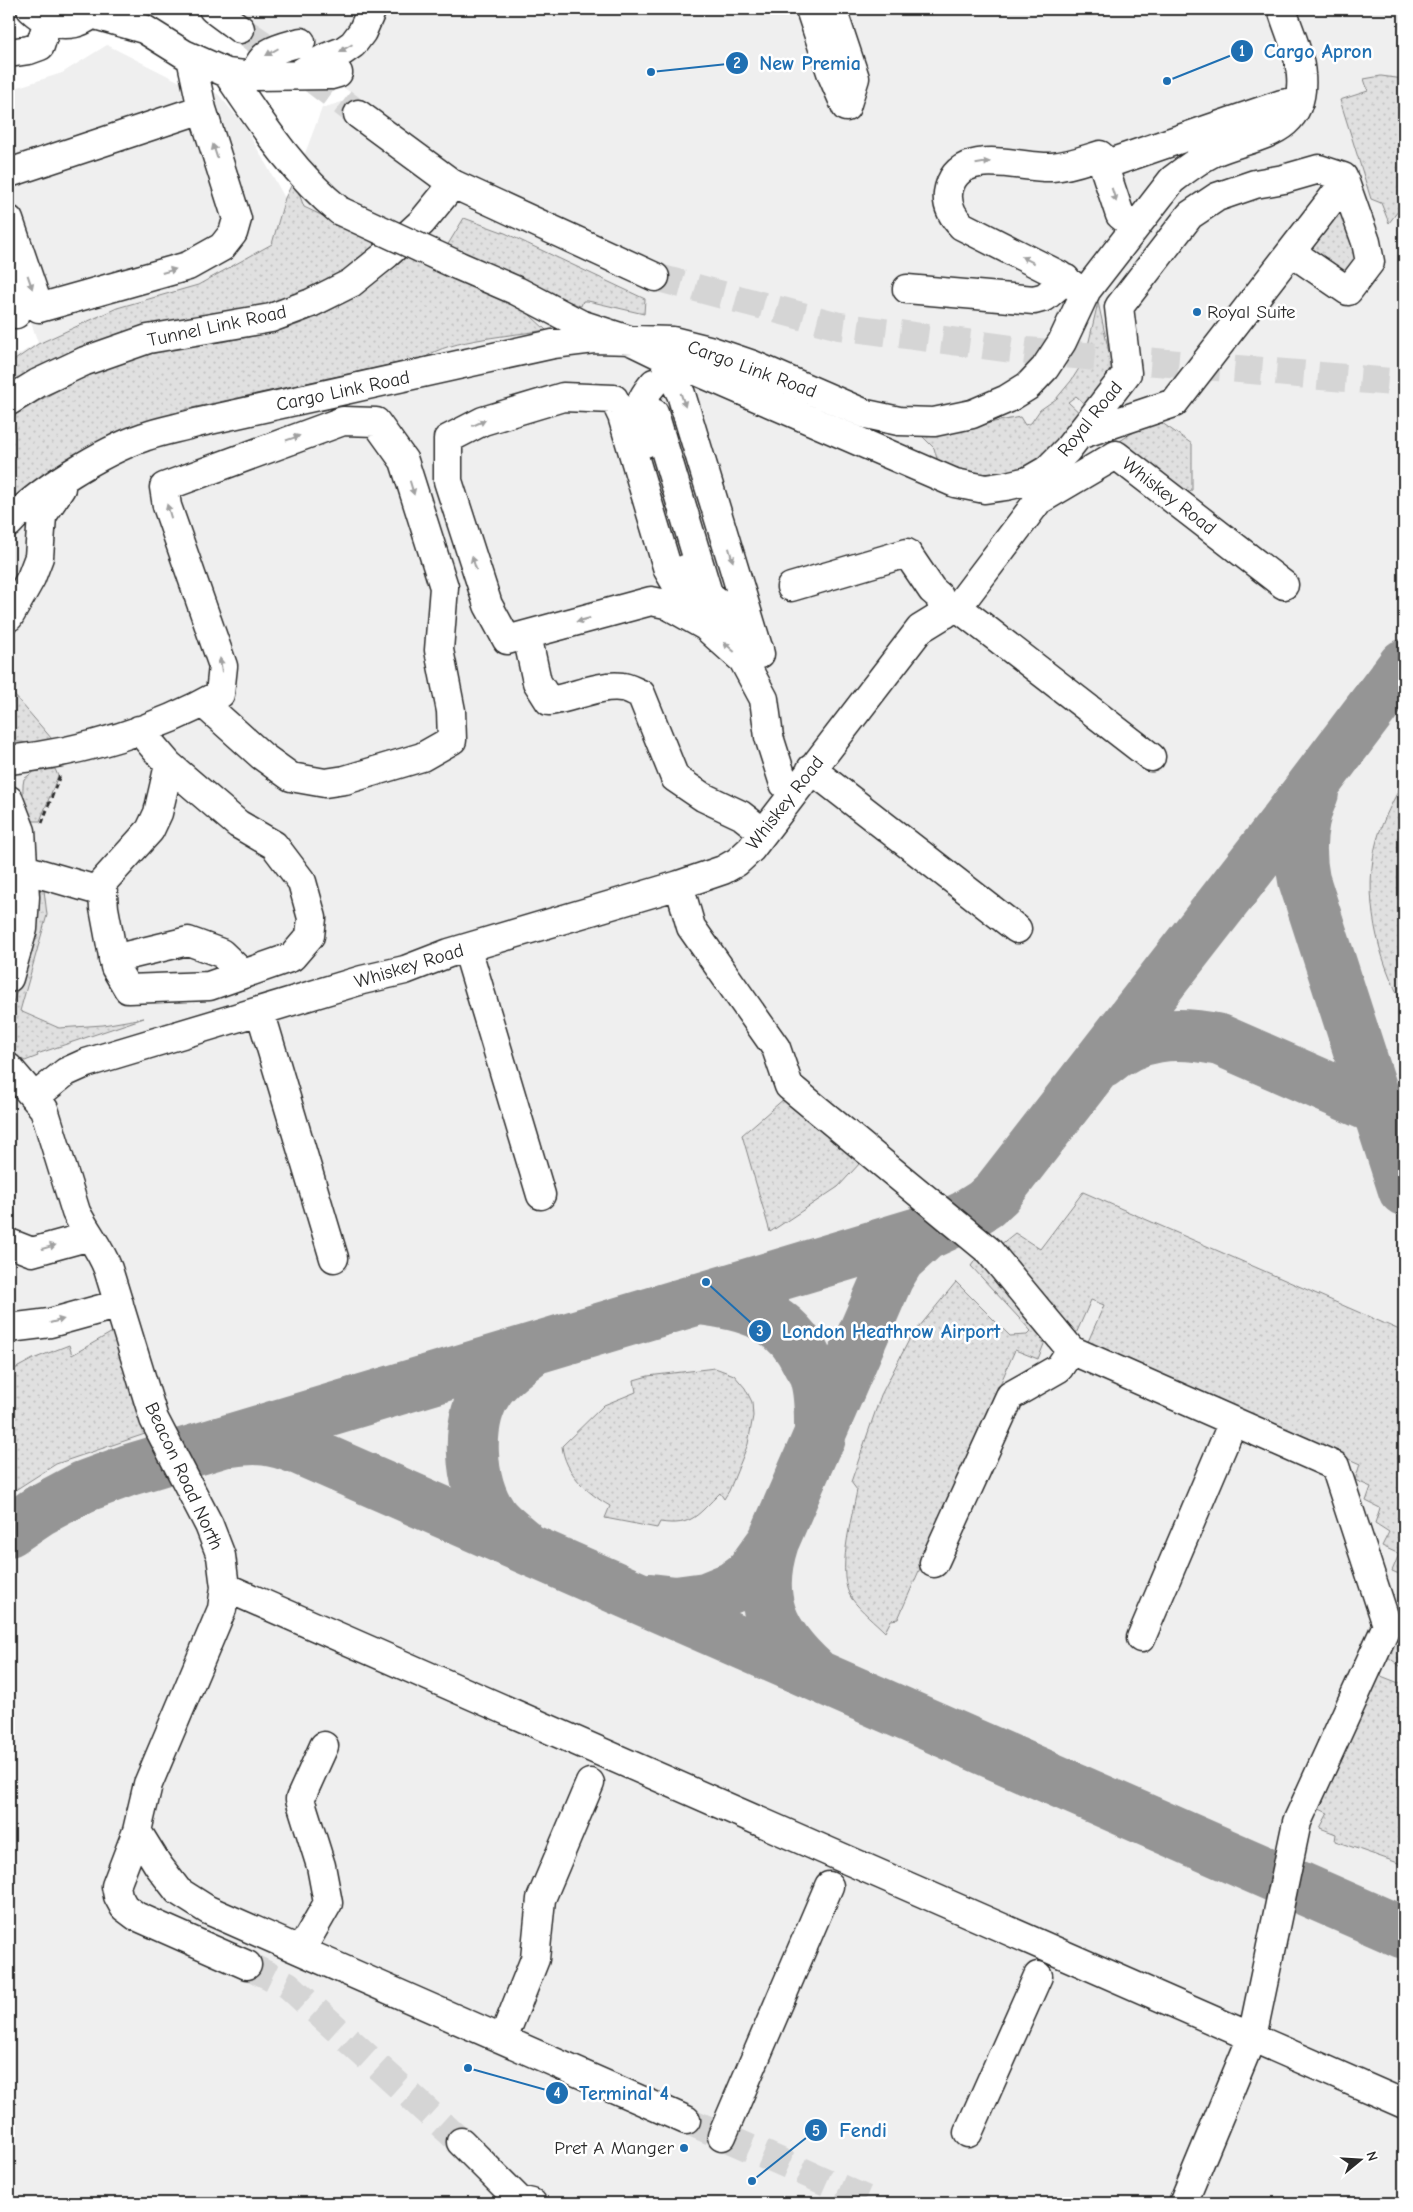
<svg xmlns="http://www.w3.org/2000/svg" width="1413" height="2212" viewBox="0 0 1413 2212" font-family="'Comic Neue',sans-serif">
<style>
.built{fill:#efefef}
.grass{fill:url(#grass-dots);stroke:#868686}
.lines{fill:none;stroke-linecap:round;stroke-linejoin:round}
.taxiway{stroke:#959595;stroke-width:52}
.minor-tunnel{stroke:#d5d5d5;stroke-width:28;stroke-dasharray:28 14;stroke-linecap:butt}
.minor-casing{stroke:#2b2b2b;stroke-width:31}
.path{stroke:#2b2b2b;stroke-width:3;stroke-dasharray:5 4;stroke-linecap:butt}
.minor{stroke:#fff;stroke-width:28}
.minor-bridge-casing{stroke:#2b2b2b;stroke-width:31;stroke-linecap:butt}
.minor-bridge{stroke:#fff;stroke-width:28}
.oneway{fill:#a0a0a0}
.poi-dot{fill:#1f6fb2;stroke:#fff;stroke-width:2}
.labels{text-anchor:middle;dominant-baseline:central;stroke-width:5;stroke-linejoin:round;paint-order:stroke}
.poi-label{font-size:19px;fill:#2b2b2b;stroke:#fff;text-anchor:start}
.street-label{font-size:19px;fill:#2b2b2b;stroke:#fff}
.leader{fill:none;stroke:#1f6fb2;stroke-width:2}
.callout-dot{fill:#1f6fb2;stroke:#fff;stroke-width:2}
.mark-label{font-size:15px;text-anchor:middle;font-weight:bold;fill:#fff}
.callout-label{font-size:20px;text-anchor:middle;font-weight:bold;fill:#1f6fb2;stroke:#fff;stroke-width:5;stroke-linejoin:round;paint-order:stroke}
</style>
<defs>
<pattern id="grass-dots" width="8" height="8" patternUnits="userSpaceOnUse" patternTransform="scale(1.25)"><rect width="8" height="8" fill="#e0e0e0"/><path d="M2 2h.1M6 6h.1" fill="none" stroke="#c0c0c0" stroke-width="1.8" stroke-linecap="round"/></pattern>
</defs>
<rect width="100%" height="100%" fill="#fff"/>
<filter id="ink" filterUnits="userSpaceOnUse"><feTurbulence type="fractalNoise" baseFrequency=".02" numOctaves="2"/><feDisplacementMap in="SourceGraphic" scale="10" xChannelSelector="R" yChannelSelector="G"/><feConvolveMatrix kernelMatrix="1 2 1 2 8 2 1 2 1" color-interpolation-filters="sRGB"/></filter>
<g filter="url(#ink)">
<path class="built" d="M231,9H1404V2203H9V360L38,343L9,256V90L62,73L107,45L184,84L205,87L219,95L245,127L285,198L298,172L322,108L358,97L260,35Z"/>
<path class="grass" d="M1381,76L1404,79V203L1389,223L1381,203L1371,199L1340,100L1368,91L1364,79Z
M294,180L304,207L377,241C363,261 340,275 320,288L9,393V364L38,344L117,308L198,285L272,244L285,198Z
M1344,210L1361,254L1346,273L1318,253L1314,257L1301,246L1329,211Z
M464,218L505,233L645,299L644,314L588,301H583L581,306L519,284L444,251Z
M410,254L515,301L546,330C517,335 447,340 426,357L187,409L151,421L9,513V419C48,394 90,372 135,358C180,345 227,343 273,332C324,320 371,288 410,254Z
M1098,302L1115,380L1086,405L1076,396L1068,402L1085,418L1042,465L987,480L939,466L934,448L922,436L1020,417L1025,425L1031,423L1040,410L1056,399L1071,381L1085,359Z
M1155,418L1192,444V490L1186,492L1120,441Z
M9,689L52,739L30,743L9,741Z
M55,769L58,776L40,821H32C24,810 21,792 24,779L33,772Z
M1404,780V1006C1377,959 1362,894 1377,840C1383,819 1394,799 1404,780Z
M44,890L47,915L20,1011L59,1028L103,1025L144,1018L37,1054L38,1056L25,1061L14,1055L9,1046V1015L35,936L39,891Z
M785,1098L861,1162L838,1187L770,1232L742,1135Z
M1083,1192L1404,1332V1576L1392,1571L1399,1554L1382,1546L1389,1532L1375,1523L1380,1508L1366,1501L1371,1487L1355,1480L1360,1464L1087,1344L1104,1305L1091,1300L1075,1336L1000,1245L1015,1233L1040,1249Z
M978,1256L1041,1335L1044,1344L1038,1359L1015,1350L898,1619L891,1620L885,1632C875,1622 861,1611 852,1599C835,1575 852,1518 857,1490L851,1482L881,1395L910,1338L956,1282L1010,1336L1027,1335L1031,1331L971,1266Z
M116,1330L148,1433L56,1464L9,1494V1372L33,1359L69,1345L72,1355Z
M715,1368L734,1375L745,1388L752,1402L753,1416L748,1444L729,1491L724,1499L720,1493C698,1514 693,1527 660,1522L657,1528L605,1518L610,1506C587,1493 565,1473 562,1446L604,1405L636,1392L634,1380L648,1376Z
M1404,1610V1669L1384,1654Z
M1376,1674L1404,1685V1865L1335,1841L1336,1834L1320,1828L1328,1813L1317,1808Z"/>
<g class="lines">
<path class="taxiway" d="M1313,793C1300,821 1298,849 1304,880L1404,1190
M1102,1063C1137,1032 1177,1031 1220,1040L1400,1119
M697,1299C746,1304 786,1315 808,1363C811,1368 815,1374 816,1380C821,1399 820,1419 820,1438
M231,1441C259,1437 272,1439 299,1449L1404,1933
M9,1531L40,1510L83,1487L129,1470L932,1229
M520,1542C511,1534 499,1526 492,1516C469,1482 465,1422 489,1388C500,1373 515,1363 529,1352
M773,1542L888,1277L899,1259L925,1235L966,1216L985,1204L997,1193L1283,825L1404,665
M650,1599L676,1602L706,1598L733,1587L749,1575L773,1542C755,1598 771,1634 813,1672"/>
<path class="minor-tunnel" d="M240,29L295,66L358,114
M655,277L839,326L1027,351L1404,383
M247,1965L288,1985L461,2142
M686,2120L874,2203"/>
<g class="minor-casing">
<path id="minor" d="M31,9C51,28 78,30 97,9
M213,9L240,29
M810,9L832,75L846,107
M832,9L855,78L846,107
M92,14L144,29L184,54L227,73L253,76L331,75L338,73
M9,53L29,50L40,46L48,21
M302,72L325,58L343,51L353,44L362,32L372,9
M227,73C261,123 293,173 340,211
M253,76C264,49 276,49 301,42
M358,114L453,184L655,277
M1104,165L1282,104L1299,101
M9,173L202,109
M9,220L39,308L188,266L222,247L233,233L237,219L202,109L191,58
M457,265L517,291L580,324L629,340L662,356L955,483L985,489L1006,486L1028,481L1047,470L1067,450L1127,373L1119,307L1190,215L1217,197L1255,184L1284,179L1319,169L1343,177L1366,242L1370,262L1348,291L1291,252
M907,289L1034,300L1045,297L1066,279
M9,291L16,314
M1085,294L1059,275L962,226C952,216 945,203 949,188C961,145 1022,169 1052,167C1069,166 1084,160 1100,155L1120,215L1135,227
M662,356L681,394L760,654
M9,401L38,383L85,361L148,339L271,318L311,303L351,283L387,254L422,222L453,184
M654,413L707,590
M1079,435L1174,403L1345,182
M645,443C637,415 634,406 654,383
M9,523C37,491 103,451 144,437C160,431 179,428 196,423L553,344L594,339L673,341L709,350L753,365L866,414L899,421L934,422L972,414L1007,399L1028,386L1045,368L1062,342L1086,291L1172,180C1185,170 1199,159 1214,152C1256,134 1306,135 1301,75C1300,53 1288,30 1282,9
M685,569C701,594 728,608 751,625
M791,587L907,553L932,590L939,596L945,614
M956,606L1151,757
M9,617L31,578L39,557L42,516L61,488
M527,635L537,682L549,701C573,698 598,684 622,687C628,687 635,692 641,694L675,778L703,797L741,815L763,832
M759,649L737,632L701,615L679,589L668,570L622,416L614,399L563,397L483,421L448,439V481L488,605L507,640L651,601L666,604L705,626L743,660L764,699L769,737L784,784L794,792
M139,730L169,765L238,824L274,845L302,882L312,918L310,936L292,957L209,986L128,989L115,967L104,908L102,883L150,830L158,813L169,765
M9,760C82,752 156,730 220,694L223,666L167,506L164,487L343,421L376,422L404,461L444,587L439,650L451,711L452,740L422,757L345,780L325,783L291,777L262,756L203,703
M811,769L1017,929
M9,800L21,831L25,897L23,929L9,978
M24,869L103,892
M679,885L691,927L776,1048L789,1086L989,1251L1071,1350L1335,1466L1387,1625L1297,1822L1252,2037L1183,2203
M467,948L541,1195
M113,959L188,941L221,953L243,974
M260,1011L334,1258
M9,1068L44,1109L76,1212C86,1232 100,1248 108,1269L154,1419L209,1525L221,1556L225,1587L222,1609L148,1784L137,1831L116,1886L118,1896L124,1907L136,1916L247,1965
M35,1097L66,1072L86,1063L362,980L405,970L449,953L679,885L723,870L737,862L751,849L920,629L951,610L963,600L1038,501L1116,455L1284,585
M9,1243L32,1252L90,1236
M9,1328L50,1323L119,1304
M934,1563L1010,1396L1059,1368L1071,1350
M225,1587L1404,2104
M1141,1638L1233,1422
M137,1831L158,1865L178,1891L208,1910L686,2120
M301,1950L328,1903L321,1866L300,1799L324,1746
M503,2039L535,1959L541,1899L590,1783
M968,2133L1038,1976
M722,2136L829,1886
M461,2142L519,2200L532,2203"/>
</g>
<path class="path" d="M42,823L60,775"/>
<use href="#minor" class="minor"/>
<g class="minor-bridge-casing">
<path id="minor-bridge" d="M340,211L457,265"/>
</g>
<use href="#minor-bridge" class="minor-bridge"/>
</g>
<defs><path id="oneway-solid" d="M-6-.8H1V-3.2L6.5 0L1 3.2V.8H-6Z" transform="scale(1.25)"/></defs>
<g class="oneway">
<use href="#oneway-solid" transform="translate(346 48) rotate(150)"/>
<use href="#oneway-solid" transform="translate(272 52) rotate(150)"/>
<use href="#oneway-solid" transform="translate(215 151) rotate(-108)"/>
<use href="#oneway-solid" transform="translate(983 163) rotate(-9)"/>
<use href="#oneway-solid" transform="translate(1114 195) rotate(72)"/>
<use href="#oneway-solid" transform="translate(1028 260) rotate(-153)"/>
<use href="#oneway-solid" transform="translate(169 271) rotate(-16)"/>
<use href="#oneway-solid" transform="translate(30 282) rotate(71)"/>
<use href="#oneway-solid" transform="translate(683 400) rotate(71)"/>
<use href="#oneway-solid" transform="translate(479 423) rotate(-25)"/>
<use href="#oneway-solid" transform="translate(293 438) rotate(-19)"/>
<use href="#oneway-solid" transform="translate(412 488) rotate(73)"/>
<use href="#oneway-solid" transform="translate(169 511) rotate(-107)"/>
<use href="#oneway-solid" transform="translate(731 555) rotate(74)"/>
<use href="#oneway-solid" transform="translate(474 563) rotate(-108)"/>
<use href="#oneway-solid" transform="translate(583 620) rotate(165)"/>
<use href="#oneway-solid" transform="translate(729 647) rotate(-139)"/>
<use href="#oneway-solid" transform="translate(221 665) rotate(-98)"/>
<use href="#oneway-solid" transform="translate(49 1247) rotate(-16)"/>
<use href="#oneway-solid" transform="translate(57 1321) rotate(-15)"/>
</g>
</g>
<g class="poi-dot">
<circle cx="1197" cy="312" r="5"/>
<circle cx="684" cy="2148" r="5"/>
</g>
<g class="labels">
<g class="poi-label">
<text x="1207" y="312">Royal Suite</text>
<text x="674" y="2148" text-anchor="end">Pret A Manger</text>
</g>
<g class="street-label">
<text transform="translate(217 326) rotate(-12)">Tunnel Link Road</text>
<text transform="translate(752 369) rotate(20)">Cargo Link Road</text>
<text transform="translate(343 391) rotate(-12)">Cargo Link Road</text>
<text transform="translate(1090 419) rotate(-51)">Royal Road</text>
<text transform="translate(1169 496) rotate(38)">Whiskey Road</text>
<text transform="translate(785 803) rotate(-52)">Whiskey Road</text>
<text transform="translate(409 966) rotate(-17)">Whiskey Road</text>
<text transform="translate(184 1476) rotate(65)">Beacon Road North</text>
</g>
</g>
<path class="leader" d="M1167 81L1242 51M651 72L737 63M706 1282L760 1331M468 2068L557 2093M752 2181L816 2130"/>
<g class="callout-dot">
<circle cx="1167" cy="81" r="5"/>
<circle cx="651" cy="72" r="5"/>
<circle cx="706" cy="1282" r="5"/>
<circle cx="468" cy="2068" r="5"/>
<circle cx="752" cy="2181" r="5"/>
<circle cx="1242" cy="51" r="12"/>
<circle cx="737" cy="63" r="12"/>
<circle cx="760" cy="1331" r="12"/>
<circle cx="557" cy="2093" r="12"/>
<circle cx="816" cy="2130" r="12"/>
</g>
<g class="mark-label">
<text x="1242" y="56">1</text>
<text x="737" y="68">2</text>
<text x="760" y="1336">3</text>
<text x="557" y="2098">4</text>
<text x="816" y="2136">5</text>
</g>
<g class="callout-label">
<text x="1318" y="58">Cargo Apron</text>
<text x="810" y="70">New Premia</text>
<text x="891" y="1338">London Heathrow Airport</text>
<text x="624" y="2100">Terminal 4</text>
<text x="863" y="2137">Fendi</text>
</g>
<rect width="1413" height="2212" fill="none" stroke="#fff" stroke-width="30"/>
<rect x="15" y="15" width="1383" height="2182" fill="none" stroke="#2b2b2b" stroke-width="2" filter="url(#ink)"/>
<g transform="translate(1360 2160) rotate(72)" stroke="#ffffff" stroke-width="4" paint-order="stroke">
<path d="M0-4L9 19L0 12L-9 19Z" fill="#2b2b2b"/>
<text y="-8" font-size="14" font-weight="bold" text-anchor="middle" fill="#2b2b2b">N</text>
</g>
</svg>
